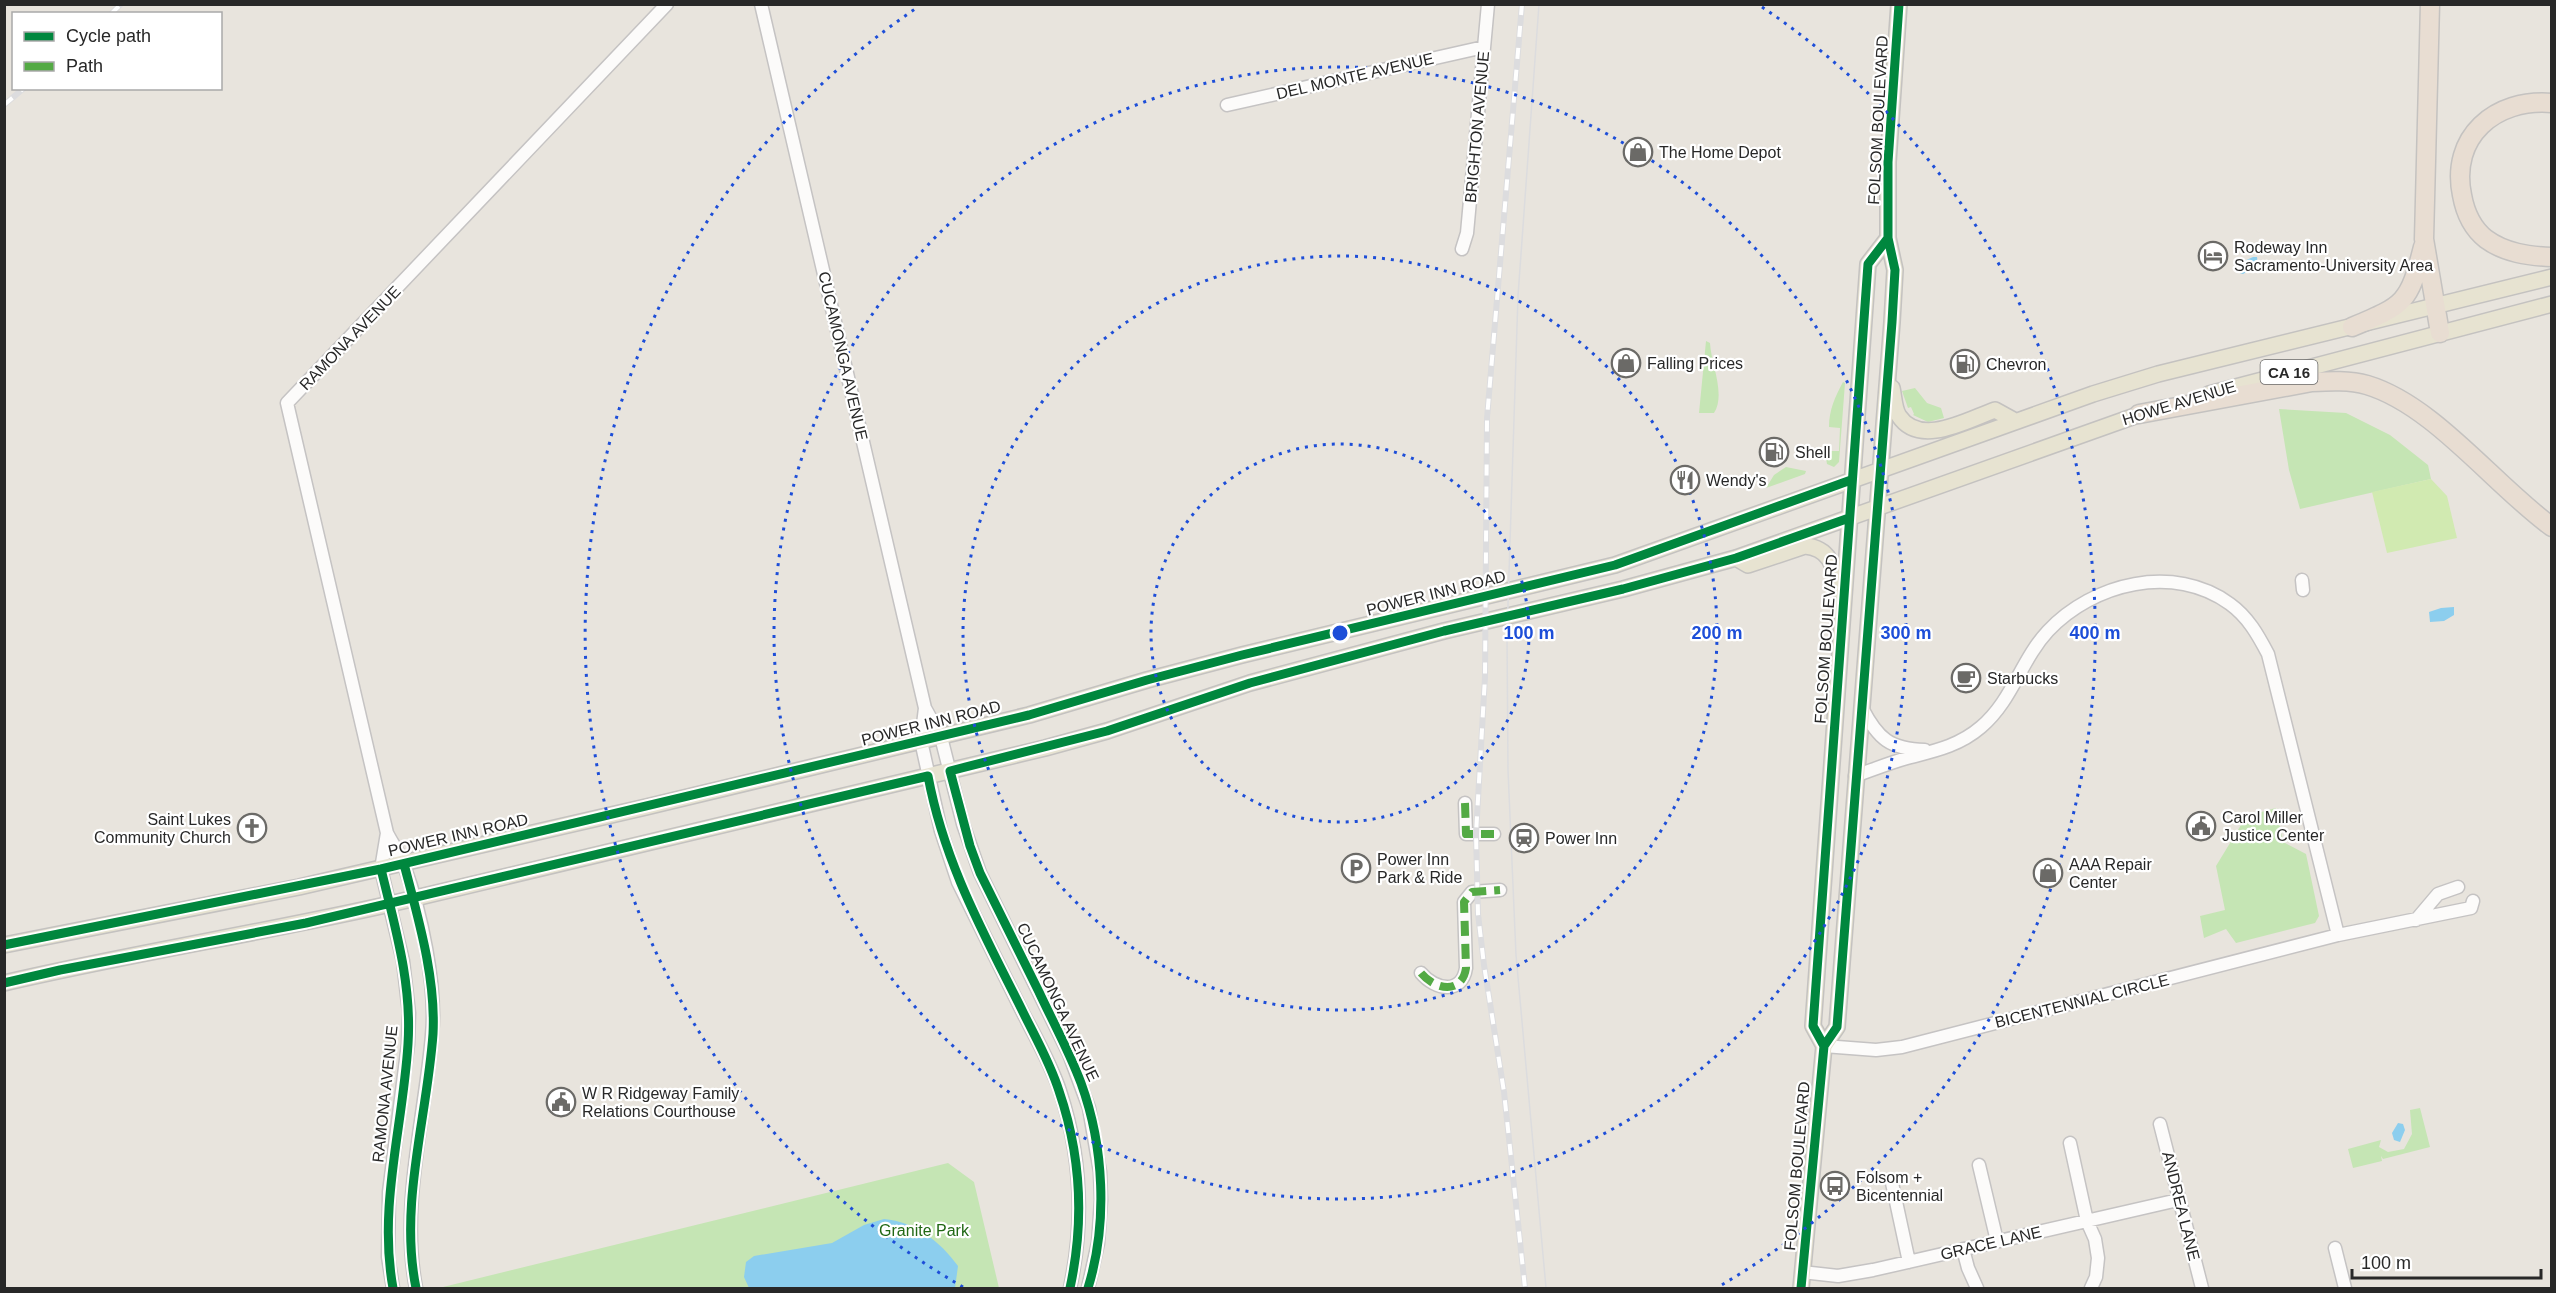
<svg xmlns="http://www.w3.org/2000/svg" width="2556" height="1293" viewBox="0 0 2556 1293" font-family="Helvetica,sans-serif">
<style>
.green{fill:#c5e5b4}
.pitch{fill:#d1eab1}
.water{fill:#8cceee}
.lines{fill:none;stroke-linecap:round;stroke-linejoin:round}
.minor-casing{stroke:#c5c3c3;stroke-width:15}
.major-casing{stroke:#c4c2c0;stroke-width:18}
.highway-casing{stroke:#c4c2c0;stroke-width:21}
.minor{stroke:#fcfbfa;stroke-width:12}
.major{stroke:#e7e3d1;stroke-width:15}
.highway{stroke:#e8ddd2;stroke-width:18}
.tram{stroke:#dcdcde;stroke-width:1.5}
.rail-casing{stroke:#dcdcde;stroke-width:6}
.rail{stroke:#fff;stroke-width:4;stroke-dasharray:11;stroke-linecap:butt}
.quiet{stroke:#53aa44;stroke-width:8;stroke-dasharray:15 8;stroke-linecap:butt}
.cycleway-casing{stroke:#fff;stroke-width:13}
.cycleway{stroke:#00873e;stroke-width:9}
.ring{fill:none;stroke:#1d4ed8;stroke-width:3;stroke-dasharray:3 6}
.labels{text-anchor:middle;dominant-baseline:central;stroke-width:4.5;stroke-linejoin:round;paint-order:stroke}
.shield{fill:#fff;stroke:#686868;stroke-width:1.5}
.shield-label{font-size:15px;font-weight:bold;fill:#282828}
.street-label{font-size:16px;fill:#282828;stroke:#fff}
.poi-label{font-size:16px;fill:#282828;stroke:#fff;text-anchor:start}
.park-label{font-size:16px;fill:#216815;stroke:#fff}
.centre{fill:#1d4ed8;stroke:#fff;stroke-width:3}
.ring-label{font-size:18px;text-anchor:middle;font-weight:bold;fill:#1d4ed8;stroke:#fff;stroke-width:4.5;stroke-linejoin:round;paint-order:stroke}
</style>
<rect width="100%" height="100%" fill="#e8e4dd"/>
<path class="green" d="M1706,341L1710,343C1711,364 1726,394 1714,413H1699Z
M1843,382L1845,383L1839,462L1834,467L1827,464L1826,458L1829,451H1839L1840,428L1829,427C1829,410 1835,397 1843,382Z
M1915,388L1927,403L1941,408L1944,418L1928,422L1913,415L1914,414L1911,407L1908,408L1902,391Z
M2279,409L2346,413L2390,435L2428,465L2431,479L2300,509L2289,470Z
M1786,467L1806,471L1805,474L1766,488L1774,475Z
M2276,808L2283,842L2306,854L2319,916L2315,923L2236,943L2226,929L2204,938L2200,916L2225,910L2216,866L2241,825L2260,820L2261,812Z
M2420,1108L2430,1147L2383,1159L2381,1156L2382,1161L2353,1168L2348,1149L2381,1140L2379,1147L2388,1152L2404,1149L2412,1134L2410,1110Z
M948,1163L974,1182L999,1288H439Z"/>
<path class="pitch" d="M2431,479L2447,496L2457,538L2387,553L2372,492Z"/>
<path class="water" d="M2253,257H2257L2258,265L2243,274L2236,272V265Z
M2454,607V615L2444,621L2430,622L2429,612L2441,608Z
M2398,1123L2403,1124L2405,1130L2400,1142L2394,1140L2392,1133Z
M884,1219C915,1222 940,1241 958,1266L955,1288H749L744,1277L746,1262L754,1256L832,1243L864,1225Z"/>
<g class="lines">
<g class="minor-casing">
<path id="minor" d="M761,4L925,708L941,737L963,824L980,873L1069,1054L1089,1108L1100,1172L1101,1200L1098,1243L1088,1288
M1227,105L1484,47
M1462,249L1467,233L1488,4
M2302,580L2303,590
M925,708L921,741L941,831L958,882C980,926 1001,969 1023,1013C1036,1038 1051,1064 1060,1091C1081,1155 1084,1223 1070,1288
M1862,708C1878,739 1890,749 1925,750
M1855,776C1872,770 1889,763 1907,758C1934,751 1959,746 1981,727C2012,701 2021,660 2048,631C2093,583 2174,563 2230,604C2248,617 2258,635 2268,654L2338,935
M1465,803L1466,834H1494
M387,833L381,869L403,961L409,1013L408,1044L389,1192L388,1257L393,1288
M2416,920L2438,894L2458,887
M1421,973C1435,990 1462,995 1466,968L1464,902L1472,892L1500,890
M1824,1046L1876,1050L1902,1047L2338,935L2471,908L2473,901
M2160,1124L2202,1288
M2070,1143L2087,1221L2095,1239L2098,1258L2096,1277L2091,1288
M1979,1165L1997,1241
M1892,1183L1909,1262
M2335,1248L2345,1288
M1963,1249L1968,1268L1977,1288
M1802,1272L1838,1276L1873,1270L2178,1200
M416,1288C400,1205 425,1118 432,1035C437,986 421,912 404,865C400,854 392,843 387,833L287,403L667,4"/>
</g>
<g class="major-casing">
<path id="major" d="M1892,388C1894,396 1894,409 1899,416C1920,448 1969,419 1995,410L2015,421
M2209,394L2552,304
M1736,558L1748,565L1805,546C1831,548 1834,568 1839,590
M4,945L299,887L646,807L1029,715L1147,680L1242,655L1615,565L2093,394L2158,374L2552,277
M4,983C132,953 262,933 390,904L1045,748L1107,731L1250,683L1444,631L1623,589L1736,558L2149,411
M1824,1046L1813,1026L1868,264L1888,238
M1801,1288L1824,1046L1837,1027L1892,322L1895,270L1888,238V162L1899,4"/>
</g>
<g class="highway-casing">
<path id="highway" d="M2430,4L2424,239L2440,333
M2552,103C2495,98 2450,137 2462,195C2465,212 2472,228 2486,239C2505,253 2528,256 2552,257
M2352,327C2405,305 2409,303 2423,247
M2139,414L2312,382C2330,381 2350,380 2367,385C2434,405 2494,485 2552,527"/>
</g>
<use href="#minor" class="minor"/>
<use href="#major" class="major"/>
<use href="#highway" class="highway"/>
<path class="tram" d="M1539,4L1518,296L1507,635L1508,770L1516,955L1546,1288"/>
<g class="rail-casing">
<path id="rail" d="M1522,4L1487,418L1485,677L1476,834L1478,914L1484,965L1504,1092L1525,1288
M111,14L121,4
M4,105L24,88"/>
</g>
<use href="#rail" class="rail"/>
<path class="quiet" d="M1465,803L1466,834H1494
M1421,973C1435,990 1462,995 1466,968L1464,902L1472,892L1500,890"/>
<g class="cycleway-casing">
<path id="cycleway" d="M404,864C418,918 436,977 433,1034C427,1118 399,1204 416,1288
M381,869C395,927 412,983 408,1044C403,1126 378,1206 393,1288
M4,945L381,869L1029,715L1147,680L1242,655L1615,565L1851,480
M4,983L60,970L306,923L928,776C944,862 983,932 1021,1008C1034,1035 1050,1062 1059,1091C1081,1155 1084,1223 1070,1288
M1824,1046L1813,1026L1868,264L1888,238
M1088,1288C1108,1223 1104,1146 1081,1083C1069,1051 1053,1022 1039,992C1019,952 1000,913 980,873L970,846L950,771L1107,731L1250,683L1444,631L1623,589L1736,558L1849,518
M1801,1288L1824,1046L1837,1027L1892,322L1895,270L1888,238V162L1899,4"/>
</g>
<use href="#cycleway" class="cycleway"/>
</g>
<g class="ring">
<circle cx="1340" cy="633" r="189"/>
<circle cx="1340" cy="633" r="377"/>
<circle cx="1340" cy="633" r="566"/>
<path d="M963 1287A755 755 0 0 1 918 7M1762 7A755 755 0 0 1 1718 1287"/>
</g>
<defs>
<g id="shop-ring" transform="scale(1.5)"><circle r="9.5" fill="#fff" stroke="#6b6a67" stroke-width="1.5"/><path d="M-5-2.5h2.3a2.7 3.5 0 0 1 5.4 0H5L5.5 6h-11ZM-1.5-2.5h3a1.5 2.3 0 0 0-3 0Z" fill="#6b6a67"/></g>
<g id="hotel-ring" transform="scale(1.5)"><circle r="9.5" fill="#fff" stroke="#6b6a67" stroke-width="1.5"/><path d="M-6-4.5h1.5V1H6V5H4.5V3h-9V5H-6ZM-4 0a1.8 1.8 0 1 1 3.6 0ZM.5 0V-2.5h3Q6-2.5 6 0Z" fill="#6b6a67"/></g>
<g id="fuel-ring" transform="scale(1.5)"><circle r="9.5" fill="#fff" stroke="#6b6a67" stroke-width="1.5"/><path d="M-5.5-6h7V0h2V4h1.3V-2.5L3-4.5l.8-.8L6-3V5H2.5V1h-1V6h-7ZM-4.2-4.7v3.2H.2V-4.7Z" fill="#6b6a67"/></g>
<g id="restaurant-ring" transform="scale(1.5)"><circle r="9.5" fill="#fff" stroke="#6b6a67" stroke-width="1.5"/><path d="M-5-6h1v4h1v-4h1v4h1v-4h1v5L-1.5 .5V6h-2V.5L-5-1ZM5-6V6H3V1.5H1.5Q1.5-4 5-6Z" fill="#6b6a67"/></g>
<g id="cafe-ring" transform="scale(1.5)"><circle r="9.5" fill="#fff" stroke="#6b6a67" stroke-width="1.5"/><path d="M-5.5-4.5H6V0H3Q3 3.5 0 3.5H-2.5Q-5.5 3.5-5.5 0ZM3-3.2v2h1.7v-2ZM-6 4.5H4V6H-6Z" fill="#6b6a67"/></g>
<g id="civic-ring" transform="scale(1.5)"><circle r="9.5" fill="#fff" stroke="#6b6a67" stroke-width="1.5"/><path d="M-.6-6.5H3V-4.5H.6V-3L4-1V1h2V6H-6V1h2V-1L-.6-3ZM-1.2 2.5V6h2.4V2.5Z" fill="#6b6a67"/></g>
<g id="church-ring" transform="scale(1.5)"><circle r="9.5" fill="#fff" stroke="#6b6a67" stroke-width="1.5"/><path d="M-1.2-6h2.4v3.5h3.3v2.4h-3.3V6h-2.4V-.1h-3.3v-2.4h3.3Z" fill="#6b6a67"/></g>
<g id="station-ring" transform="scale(1.5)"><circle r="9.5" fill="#fff" stroke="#6b6a67" stroke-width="1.5"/><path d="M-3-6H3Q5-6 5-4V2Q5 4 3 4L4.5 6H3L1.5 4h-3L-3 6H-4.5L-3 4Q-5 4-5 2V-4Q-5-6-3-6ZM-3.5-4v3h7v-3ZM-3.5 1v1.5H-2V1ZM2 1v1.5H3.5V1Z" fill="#6b6a67"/></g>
<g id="parking-ring" transform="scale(1.5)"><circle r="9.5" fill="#fff" stroke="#6b6a67" stroke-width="1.5"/><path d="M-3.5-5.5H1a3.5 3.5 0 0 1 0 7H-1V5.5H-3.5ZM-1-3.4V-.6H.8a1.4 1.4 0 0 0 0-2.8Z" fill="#6b6a67"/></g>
<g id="bus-ring" transform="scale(1.5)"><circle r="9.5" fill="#fff" stroke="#6b6a67" stroke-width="1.5"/><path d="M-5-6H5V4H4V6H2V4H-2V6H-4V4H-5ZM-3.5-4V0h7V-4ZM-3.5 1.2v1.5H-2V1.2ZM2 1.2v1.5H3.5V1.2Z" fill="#6b6a67"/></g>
</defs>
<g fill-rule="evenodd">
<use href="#shop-ring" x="1638" y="152"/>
<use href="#hotel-ring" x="2213" y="256"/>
<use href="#shop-ring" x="1626" y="363"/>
<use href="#fuel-ring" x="1965" y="364"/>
<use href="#fuel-ring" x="1774" y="452"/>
<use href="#restaurant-ring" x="1685" y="480"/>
<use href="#cafe-ring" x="1966" y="678"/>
<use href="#civic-ring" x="2201" y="826"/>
<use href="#church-ring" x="252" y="828"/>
<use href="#station-ring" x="1524" y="838"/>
<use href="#parking-ring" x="1356" y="868"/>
<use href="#shop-ring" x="2048" y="873"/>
<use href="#civic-ring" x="561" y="1102"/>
<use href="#bus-ring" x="1835" y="1186"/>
</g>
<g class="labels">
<rect class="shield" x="2260.5" y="360" width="57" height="24" rx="4.5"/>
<g class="shield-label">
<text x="2289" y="372">CA 16</text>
</g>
<g class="street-label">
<text transform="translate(1355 76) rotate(-13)">DEL MONTE AVENUE</text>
<text transform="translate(1878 120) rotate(-87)">FOLSOM BOULEVARD</text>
<text transform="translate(1477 127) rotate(-85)">BRIGHTON AVENUE</text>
<text transform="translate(350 338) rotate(-46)">RAMONA AVENUE</text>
<text transform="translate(843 356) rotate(77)">CUCAMONGA AVENUE</text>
<text transform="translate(2179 403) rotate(-17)">HOWE AVENUE</text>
<text transform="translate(1436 593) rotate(-14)">POWER INN ROAD</text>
<text transform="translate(1826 639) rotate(-86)">FOLSOM BOULEVARD</text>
<text transform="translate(931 723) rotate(-14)">POWER INN ROAD</text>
<text transform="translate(458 835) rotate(-13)">POWER INN ROAD</text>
<text transform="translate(2082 1001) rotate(-14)">BICENTENNIAL CIRCLE</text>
<text transform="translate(1058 1002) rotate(65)">CUCAMONGA AVENUE</text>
<text transform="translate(385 1094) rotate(-84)">RAMONA AVENUE</text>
<text transform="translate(1797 1166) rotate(-85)">FOLSOM BOULEVARD</text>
<text transform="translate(2181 1206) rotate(76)">ANDREA LANE</text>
<text transform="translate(1991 1243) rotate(-13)">GRACE LANE</text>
</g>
<g class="poi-label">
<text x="1659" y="152">The Home Depot</text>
<text x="2234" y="247">Rodeway Inn<tspan x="2234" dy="18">Sacramento-University Area</tspan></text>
<text x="1647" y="363">Falling Prices</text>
<text x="1986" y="364">Chevron</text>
<text x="1795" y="452">Shell</text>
<text x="1706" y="480">Wendy's</text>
<text x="1987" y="678">Starbucks</text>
<text x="2222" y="817">Carol Miller<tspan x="2222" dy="18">Justice Center</tspan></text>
<text x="231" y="819" text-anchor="end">Saint Lukes<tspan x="231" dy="18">Community Church</tspan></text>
<text x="1545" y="838">Power Inn</text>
<text x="1377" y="859">Power Inn<tspan x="1377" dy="18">Park &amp; Ride</tspan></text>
<text x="2069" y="864">AAA Repair<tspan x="2069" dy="18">Center</tspan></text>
<text x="582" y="1093">W R Ridgeway Family<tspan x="582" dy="18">Relations Courthouse</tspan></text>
<text x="1856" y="1177">Folsom +<tspan x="1856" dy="18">Bicentennial</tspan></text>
</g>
<g class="park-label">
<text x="924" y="1230">Granite Park</text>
</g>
</g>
<circle cx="1340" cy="633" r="9" class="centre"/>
<g class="ring-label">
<text x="1529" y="639">100 m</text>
<text x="1717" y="639">200 m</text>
<text x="1906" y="639">300 m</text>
<text x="2095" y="639">400 m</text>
</g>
<rect width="2556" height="1293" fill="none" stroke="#282828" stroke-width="12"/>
<rect x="12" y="12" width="210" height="78" fill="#ffffff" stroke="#a9a9a9" stroke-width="1.5"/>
<rect x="24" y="32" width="30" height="9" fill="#00873e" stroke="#a9a9a9" stroke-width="1.5"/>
<text x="66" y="42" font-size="18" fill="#282828">Cycle path</text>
<rect x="24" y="62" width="30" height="9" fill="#53aa44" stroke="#a9a9a9" stroke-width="1.5"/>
<text x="66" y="72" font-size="18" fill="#282828">Path</text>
<path d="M2352 1269v9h189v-9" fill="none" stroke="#282828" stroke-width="3"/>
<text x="2361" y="1269" font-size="18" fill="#282828" stroke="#ffffff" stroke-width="4.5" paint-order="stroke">100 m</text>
</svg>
